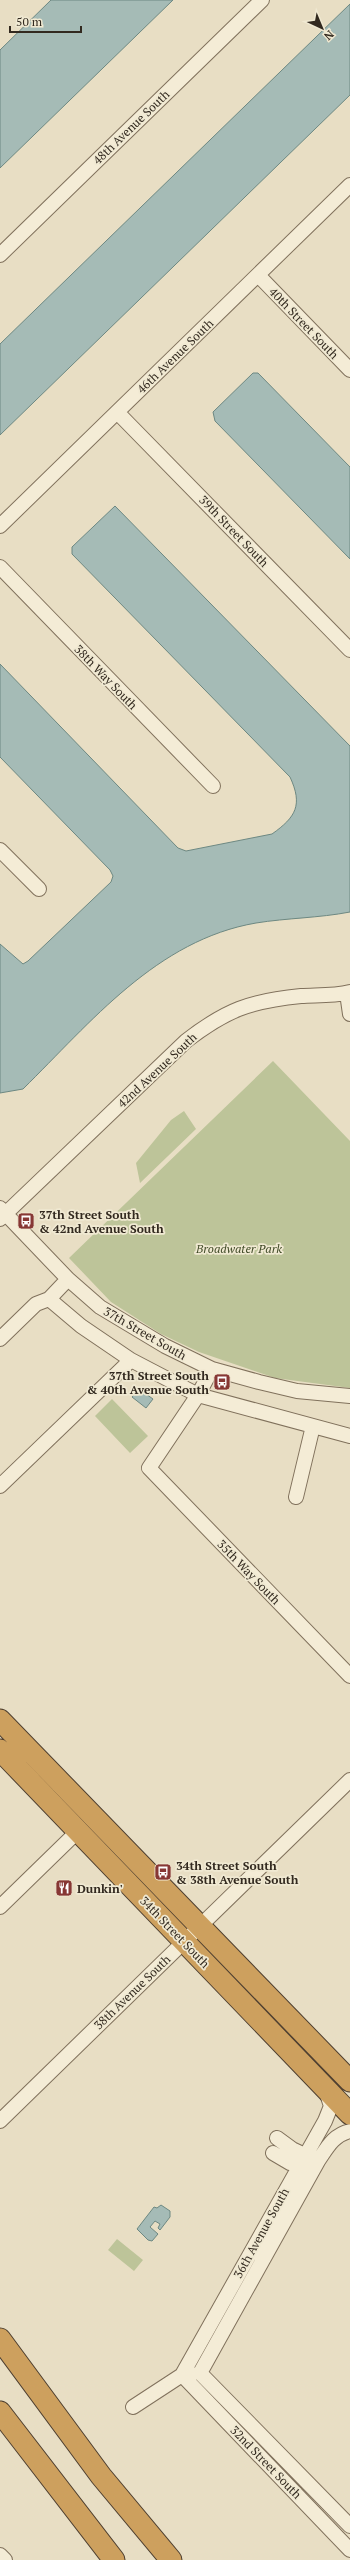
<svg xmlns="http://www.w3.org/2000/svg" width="350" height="2560" viewBox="0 0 350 2560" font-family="'PT Serif',serif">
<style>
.green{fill:#bdc499}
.water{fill:#a5bbb6;stroke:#6d8882}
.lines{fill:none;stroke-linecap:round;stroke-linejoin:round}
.minor-casing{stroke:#80715c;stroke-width:16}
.highway-casing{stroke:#4e3f30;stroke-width:23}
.minor{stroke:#f4ecd6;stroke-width:14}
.highway{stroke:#cda05e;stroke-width:21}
.labels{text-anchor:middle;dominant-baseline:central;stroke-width:3.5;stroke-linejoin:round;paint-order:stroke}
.street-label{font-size:12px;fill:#32291f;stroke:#f0e9d2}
.poi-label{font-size:12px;font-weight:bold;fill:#32291f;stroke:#f0e9d2;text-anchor:start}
.park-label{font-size:12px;font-style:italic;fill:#414b28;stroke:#f0e9d2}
</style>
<rect width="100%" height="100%" fill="#e8dec4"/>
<path class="green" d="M273,1061L350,1141V1388L275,1378L199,1352L161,1334L111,1302L69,1258Z
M184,1111L196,1129L140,1183L136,1163L171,1120Z
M112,1399L148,1436L130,1453L95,1416Z
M117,2239L143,2260L134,2271L108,2250Z"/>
<path class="water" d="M51,0H173L0,168V50Z
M350,4V95L0,435V344Z
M253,373H258L350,467V559L215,421L213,412Z
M115,506L350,746V912C319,918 287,918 256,923C157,940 91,1022 23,1089L0,1093V944L23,964L28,961L111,882L113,876L110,870L0,757V664L178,848L186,851L272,834C296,817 303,805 290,777L72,554V547Z
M139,1389L153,1399L146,1408L132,1397Z
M161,2205L170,2211V2217L160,2230L158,2228L160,2224L155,2221L150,2227L158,2234L152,2241L148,2240L137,2229L154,2207L157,2208Z"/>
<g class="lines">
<g class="minor-casing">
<path id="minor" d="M0,255L262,0
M258,275L350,370
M117,412L350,650
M0,526L350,185
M0,567L213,786
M0,850L39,889
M347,993L350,1014
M0,1208L68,1279L100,1307L165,1346L212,1369L259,1382L297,1391L350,1396
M0,1219L186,1041C226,1010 250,1001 301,996C317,995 334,996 350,992
M49,1299L81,1326L131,1360L198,1395L350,1436
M0,1339L36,1304L49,1299L68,1279
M212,1369L198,1395L149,1468L350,1676
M0,1486L131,1360
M296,1497L313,1426
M0,1907L78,1831
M0,2121L350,1780
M277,2138L292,2149L313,2159
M273,2153L290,2163L308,2168
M200,2373L318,2161C327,2148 333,2135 350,2131
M200,2373L350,2526
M182,2375L325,2121L331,2106L326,2091
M182,2375L350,2550
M133,2407L182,2375L192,2374
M0,2555L5,2560"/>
</g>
<g class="highway-casing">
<path id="highway" d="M0,1720L350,2081
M0,1750L350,2114
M0,2339L101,2476L171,2560
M0,2412L114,2560"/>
</g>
<use href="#minor" class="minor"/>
<use href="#highway" class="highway"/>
</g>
<defs>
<g id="bus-square" transform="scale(0.9)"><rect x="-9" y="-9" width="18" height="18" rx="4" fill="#873734" stroke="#f0e9d2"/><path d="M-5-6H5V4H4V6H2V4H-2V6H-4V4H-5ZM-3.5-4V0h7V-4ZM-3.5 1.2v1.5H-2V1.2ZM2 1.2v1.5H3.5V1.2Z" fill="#fff"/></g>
<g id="restaurant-square" transform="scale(0.9)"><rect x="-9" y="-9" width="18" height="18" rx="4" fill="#873734" stroke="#f0e9d2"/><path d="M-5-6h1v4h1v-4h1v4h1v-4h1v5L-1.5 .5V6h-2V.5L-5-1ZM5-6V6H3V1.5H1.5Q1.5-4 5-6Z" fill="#fff"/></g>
</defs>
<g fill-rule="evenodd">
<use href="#bus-square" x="26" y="1221"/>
<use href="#bus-square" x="222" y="1382"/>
<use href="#bus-square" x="163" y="1872"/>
<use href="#restaurant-square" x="64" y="1888"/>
</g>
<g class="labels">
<g class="street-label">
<text transform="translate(131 127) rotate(-44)">48th Avenue South</text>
<text transform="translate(304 323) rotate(46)">40th Street South</text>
<text transform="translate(175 356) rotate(-44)">46th Avenue South</text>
<text transform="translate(234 531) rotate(46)">39th Street South</text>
<text transform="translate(106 677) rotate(46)">38th Way South</text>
<text transform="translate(157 1070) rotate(-43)">42nd Avenue South</text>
<text transform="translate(145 1333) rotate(30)">37th Street South</text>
<text transform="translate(249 1572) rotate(46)">35th Way South</text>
<text transform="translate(175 1932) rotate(46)">34th Street South</text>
<text transform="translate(132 1992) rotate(-44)">38th Avenue South</text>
<text transform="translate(261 2233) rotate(-61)">36th Avenue South</text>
<text transform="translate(266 2462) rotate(46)">32nd Street South</text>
</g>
<g class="poi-label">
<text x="39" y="1214">37th Street South<tspan x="39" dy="14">&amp; 42nd Avenue South</tspan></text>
<text x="209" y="1375" text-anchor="end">37th Street South<tspan x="209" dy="14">&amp; 40th Avenue South</tspan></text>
<text x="176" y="1865">34th Street South<tspan x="176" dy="14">&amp; 38th Avenue South</tspan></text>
<text x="77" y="1888">Dunkin'</text>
</g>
<g class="park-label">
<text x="239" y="1248">Broadwater Park</text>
</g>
</g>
<g transform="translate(322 28) rotate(136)" stroke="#f0e9d2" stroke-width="3" paint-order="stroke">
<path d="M0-3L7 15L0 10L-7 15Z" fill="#32291f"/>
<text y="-6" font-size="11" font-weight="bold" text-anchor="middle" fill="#32291f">N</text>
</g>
<path d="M10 26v6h71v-6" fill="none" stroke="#32291f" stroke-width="2"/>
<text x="16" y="26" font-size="12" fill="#32291f" stroke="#f0e9d2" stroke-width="3" paint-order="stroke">50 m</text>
</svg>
